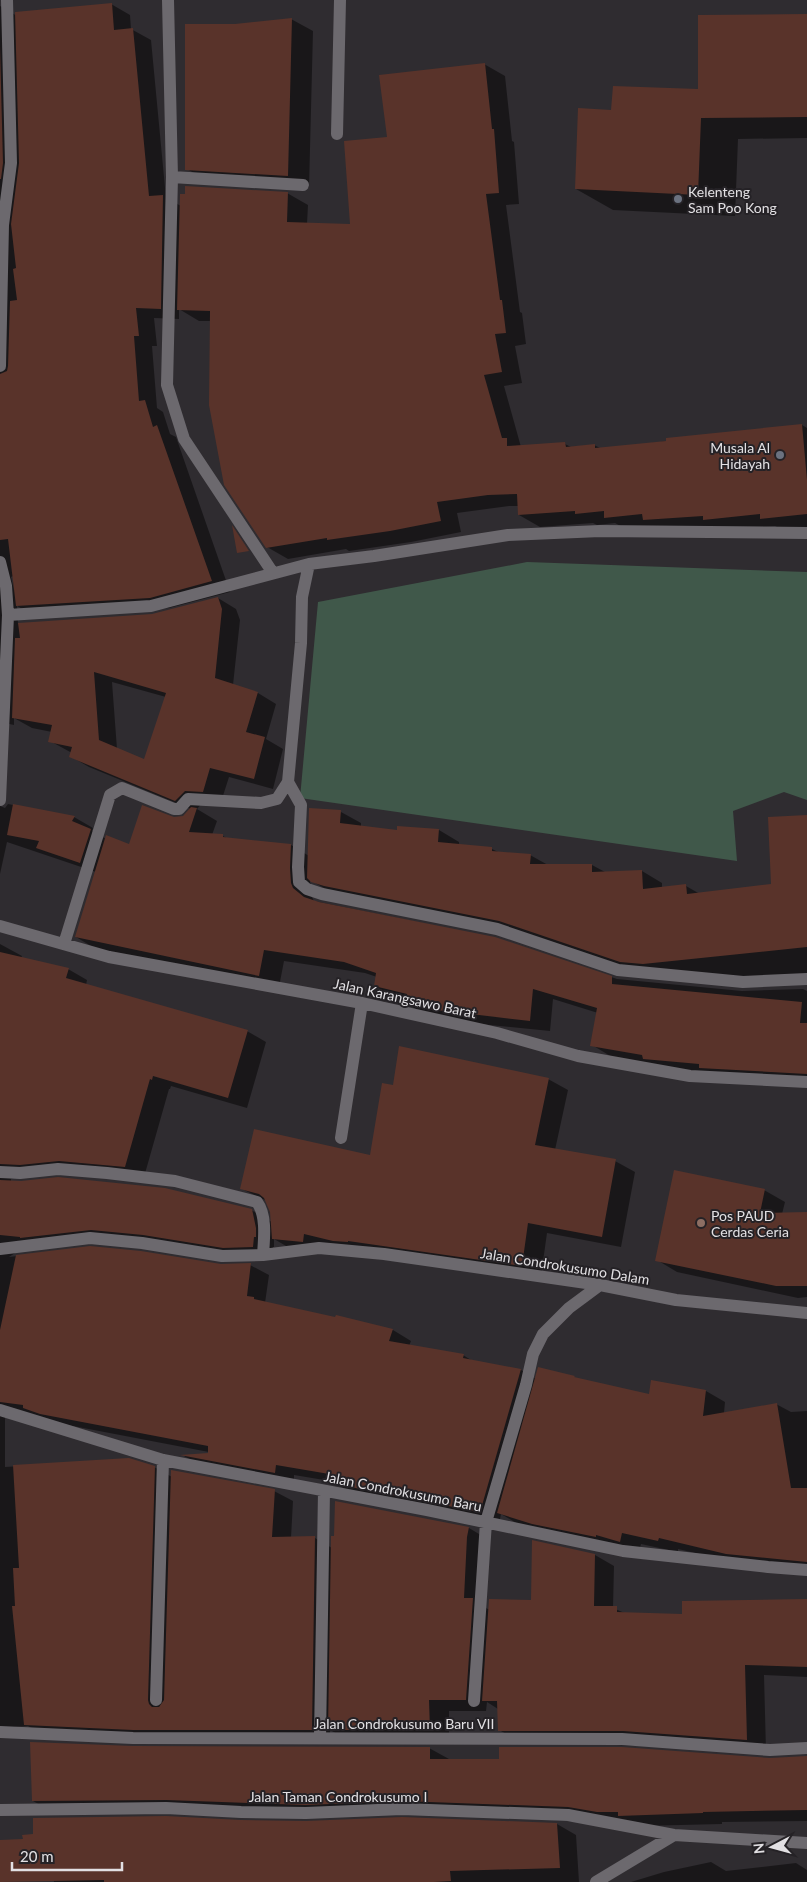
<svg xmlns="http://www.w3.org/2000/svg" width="807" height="1882" viewBox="0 0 807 1882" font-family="Lato,sans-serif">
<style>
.green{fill:#40584a}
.shadow{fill:#0007;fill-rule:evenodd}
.building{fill:#59332a;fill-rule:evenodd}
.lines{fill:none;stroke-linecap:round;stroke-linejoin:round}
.minor{stroke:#6c696e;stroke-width:12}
.worship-dot{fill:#6b7280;stroke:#252226;stroke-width:2}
.education-dot{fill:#8d6e63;stroke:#252226;stroke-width:2}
.labels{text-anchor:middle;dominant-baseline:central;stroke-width:4;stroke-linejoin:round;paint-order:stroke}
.poi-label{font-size:14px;fill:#e2e0e3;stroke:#252226;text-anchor:start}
.street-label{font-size:14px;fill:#e2e0e3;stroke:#252226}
</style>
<rect width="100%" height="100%" fill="#2f2c30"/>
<path class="green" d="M527,562L807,572V800L784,792L733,811L737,861L300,798L318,602Z"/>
<path class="shadow" d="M111,4L130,15L131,29L151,40L166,198L181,206L287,193L308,205L307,224L351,225L388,139L484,64L505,76L512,141L514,142L519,204L506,205L520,312L522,313L526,344L515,346L522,383L504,386L521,447L565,444L571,447L594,445L602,449L802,425L807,428V527L782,530L775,526L725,531L626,529L615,523L597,525L593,523L540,527L519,515V506H509L457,513L461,532L411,542L349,551L346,549L288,559L267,547L211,321H199L179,309V319L154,318L157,346H152L157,408L163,412L170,434L176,437L230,592L169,608L35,616L17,606L18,624L152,615L218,598L236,609L240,620L233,685L258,693L276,704L266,739L283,749L273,789L229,777L221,802L204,801L197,809L217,821L212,835L223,836L228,839L291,845L309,856L341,812L361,823V827L398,832L439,830L459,842V845L492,849L500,853L530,855L548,865H592L605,872L642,871L662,883V888L686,886L700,894L772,885L807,822V983L641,973L521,932L333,893L310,880L311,895L314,901L495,938L617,979L742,991L803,989L807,991V1084L721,1079L612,1057L592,1045L598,1013L553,999L550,1031L450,1021L428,1016L407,1004L408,1000L395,998L375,986L377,977L365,973L284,961L279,987L96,949L76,937L96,872L7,842L0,874V806L5,808L8,804L74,817L93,828L92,831L106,839L130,846L174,818L183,817L191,809L89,767L70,756L72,753L50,741L52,732L32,728L14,718V725L0,722V6L17,16ZM13,576L14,590L11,577ZM112,682L166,697L145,761L117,749Z
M807,15V138L738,139L735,216L613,210L576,189L613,111L700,90Z
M291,19L313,31L309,188L208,181L187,169L235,25Z
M0,944L22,956L21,958L68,969L87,980L86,985L247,1031L266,1042L247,1108L171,1086L170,1089H169L144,1177L78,1171L11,1179V1181L251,1210L272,1222V1212L267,1201L242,1189L371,1157L394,1086L548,1079L568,1090L555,1150L615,1161L635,1172L621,1247L547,1233L541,1276L293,1250L274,1239V1247H273L271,1257L109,1240L18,1251L9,1257L90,1247L221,1265H250L269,1275L265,1303L393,1330L411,1341L409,1346L463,1355L474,1362L521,1370L536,1379L650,1395L652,1382L706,1391L725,1402L724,1413L776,1404L791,1412L807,1411V1570L746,1565L678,1549V1552L641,1544L639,1552L518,1524L501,1514L500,1519L355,1494L336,1484V1482L294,1475V1483L200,1465L184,1456L214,1453L5,1413V1467L129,1459L154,1467L172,1477L274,1491L293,1501L291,1538H315L332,1548L335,1537L336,1502L469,1528L489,1540L484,1607L490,1610L532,1601L595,1555L614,1566L613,1608L627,1614L684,1615L807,1601V1677L764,1675L766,1751L519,1741L499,1730L498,1709L487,1702L486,1711H449V1741H350L330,1730V1740L44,1735L28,1726L0,1728Z
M764,1190L785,1202L782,1214L807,1213V1297L798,1298L677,1272L657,1260Z
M133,1747L429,1748L449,1759H770L807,1758V1821L722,1822V1824L639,1826L423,1811L53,1812L33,1801Z
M241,1821L557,1824L576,1835L579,1882H54L42,1832Z
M711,1862L726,1871L796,1863L807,1870V1882H631L664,1872Z"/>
<path class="building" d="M112,3L114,30L133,28L149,196L163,195L161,309L136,308L139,336H134L139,401L145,400L153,427L157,425L212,581L150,598L16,606L8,539L0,540V374L7,371L8,366L10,301L17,300L13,269L16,268L11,224L19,163L15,12Z
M807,14V117L701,118L698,195L575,189L578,108L611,110L613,86L698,89V15Z
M292,18L288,176L185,170V24H235Z
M0,46L3,163L1,179H0Z
M485,63L492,129H494L499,193L486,194L500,300H502L506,333L495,334L502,372L484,375L502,438H507V446L565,442L566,447L595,444V448L666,441V438L802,424L807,480V514L760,519V514L703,520V516L643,520L642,514L604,518V511L575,514V511L518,515L517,494L488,495L437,502L441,521L390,531L327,540V538L266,548L224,485L209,405L210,311L177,310L180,194H185V186L288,192L287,222L350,224L344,141L387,137L379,75Z
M232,525L249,551L237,553Z
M218,597L222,609L215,678L258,692L246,732L265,737L254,779L210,768L203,792L185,791L175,801L69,757L72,747L48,742L52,725L12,718L15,638H20L18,623L152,614ZM94,672L166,693L144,759L99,740Z
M13,804L75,816L72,821L91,829L80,863L36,848L39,841L7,835Z
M142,805L174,817L183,816L191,807L197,808L189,832L223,834V837L291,844L290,868L291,883L293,888L304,897L319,902L495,937L612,976V984L802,1002L800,1023H807V1074L699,1068V1064L643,1059L642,1055L590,1046L597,1008L533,989L530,1021L428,1009L406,1004L407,994L374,986L376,973L344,962L264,950L259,976L75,937L106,835L129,844Z
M309,808L341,810L340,823L397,830V826L439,829L438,842L492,847V851L531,854L530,864H592V872L642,870L643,889L686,884L687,894L771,884L768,817L807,815V947L643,964L620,962L499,921L324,886L311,882L307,878Z
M0,952L69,968L66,978L248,1030L228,1098L153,1076L152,1080L150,1079L125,1167L59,1161L20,1165L0,1164Z
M399,1046L549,1078L535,1145L616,1159L602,1237L528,1223L522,1266L348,1241V1242L333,1241L304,1234L303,1242L272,1239L270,1212L264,1198L259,1194L240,1189L254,1129L370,1155L382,1083L393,1085Z
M674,1170L765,1189L760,1213L807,1212V1286H776L655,1261Z
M58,1177L165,1188L252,1209L256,1228V1237H254L253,1247L223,1248L143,1235L91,1230L20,1238V1237L0,1235V1180L21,1181Z
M90,1246L141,1251L221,1264L251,1263L247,1296L254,1297V1299L335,1317L336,1315L393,1329L389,1341L464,1354L463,1358L521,1369L481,1509L475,1507L474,1511L335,1484V1475L276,1465L275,1473L180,1455L208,1453V1446L40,1414L23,1408V1405L0,1402V1330L16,1255Z
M538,1367L575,1376L574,1377L649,1394L651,1380L706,1390L703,1416L777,1403L791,1488H807V1562L726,1554L659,1538L658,1541L622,1533L620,1542L596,1535V1537L532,1524L497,1513Z
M129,1458L155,1466L148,1700L149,1704L152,1707H159L164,1700L171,1470L275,1489L272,1537L315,1536L312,1730H133L24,1725L12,1606H15L13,1568H19L13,1465Z
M335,1501L469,1527L467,1537L464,1598H473L466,1700H429L430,1730H328L331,1536H334Z
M532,1540L595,1554L594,1606H617V1612L682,1614V1601L807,1599V1667L745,1665L747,1740L623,1731H498L497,1701H482L489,1599L531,1600Z
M30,1742L133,1746L430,1747V1759H499V1747H622L770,1758L807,1756V1810L703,1812V1813L618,1816V1812H597L568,1807L402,1801L306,1805L166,1800L32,1801Z
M166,1816L241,1820L306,1821L402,1817L557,1823L560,1868L450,1871L451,1881L434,1882H104V1880L0,1882V1840L23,1839L22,1835L33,1834V1818Z"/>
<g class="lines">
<path class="minor" d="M168,0L172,177L167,385L184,439L273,573
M337,134L340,0
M172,177L303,185
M0,366L3,225L11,163L7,0
M0,562L6,586L8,615L0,800
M8,615L151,606L309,564L374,556L508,535L600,531L807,533
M288,782L301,805L298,867L299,882L307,889L322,894L497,929L618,970L743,982L807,979
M0,926L109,957L362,1003L497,1033L578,1056L690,1076L807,1082
M64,944L110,795L122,788L174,809H179L188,799L261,803L277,799L288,782L301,643L302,597L309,564
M341,1138L362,1003
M0,1172L20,1173L58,1169L107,1173L175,1181L257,1202C267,1216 264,1239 263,1255L319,1248L384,1254L600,1285L676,1300L807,1313
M0,1249L90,1238L142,1243L222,1256L263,1255
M0,1410L163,1460L427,1510L623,1551L768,1567L807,1570
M156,1700L163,1460
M474,1701L486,1522L526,1385L533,1354L543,1334L569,1308L600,1285
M0,1732L133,1738L622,1739L770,1750L807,1748
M320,1738L324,1491
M0,1810L166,1808L241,1812L306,1813L402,1809L568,1815L674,1835L807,1843
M596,1882L674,1835"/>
</g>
<g class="worship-dot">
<circle cx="678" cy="199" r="5"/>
<circle cx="780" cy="455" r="5"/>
</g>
<circle class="education-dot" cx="701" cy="1223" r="5"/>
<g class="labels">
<g class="poi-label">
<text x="688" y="191">Kelenteng<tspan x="688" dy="16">Sam Poo Kong</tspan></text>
<text x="770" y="447" text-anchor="end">Musala Al<tspan x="770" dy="16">Hidayah</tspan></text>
<text x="711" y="1215">Pos PAUD<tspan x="711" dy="16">Cerdas Ceria</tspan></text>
</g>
<g class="street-label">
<text transform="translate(405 998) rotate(12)">Jalan Karangsawo Barat</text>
<text transform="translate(565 1266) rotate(9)">Jalan Condrokusumo Dalam</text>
<text transform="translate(403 1491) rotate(11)">Jalan Condrokusumo Baru</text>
<text x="404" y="1723">Jalan Condrokusumo Baru VII</text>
<text x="338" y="1796">Jalan Taman Condrokusumo I</text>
</g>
</g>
<g transform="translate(772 1847) rotate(264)" stroke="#252226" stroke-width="4" paint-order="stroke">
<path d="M0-4L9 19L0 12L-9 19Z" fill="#e2e0e3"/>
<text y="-8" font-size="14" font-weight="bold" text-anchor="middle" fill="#e2e0e3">N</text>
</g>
<path d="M12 1862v8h110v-8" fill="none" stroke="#e2e0e3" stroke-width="2.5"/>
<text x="20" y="1862" font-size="15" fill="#e2e0e3" stroke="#252226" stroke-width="4" paint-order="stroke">20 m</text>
</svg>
